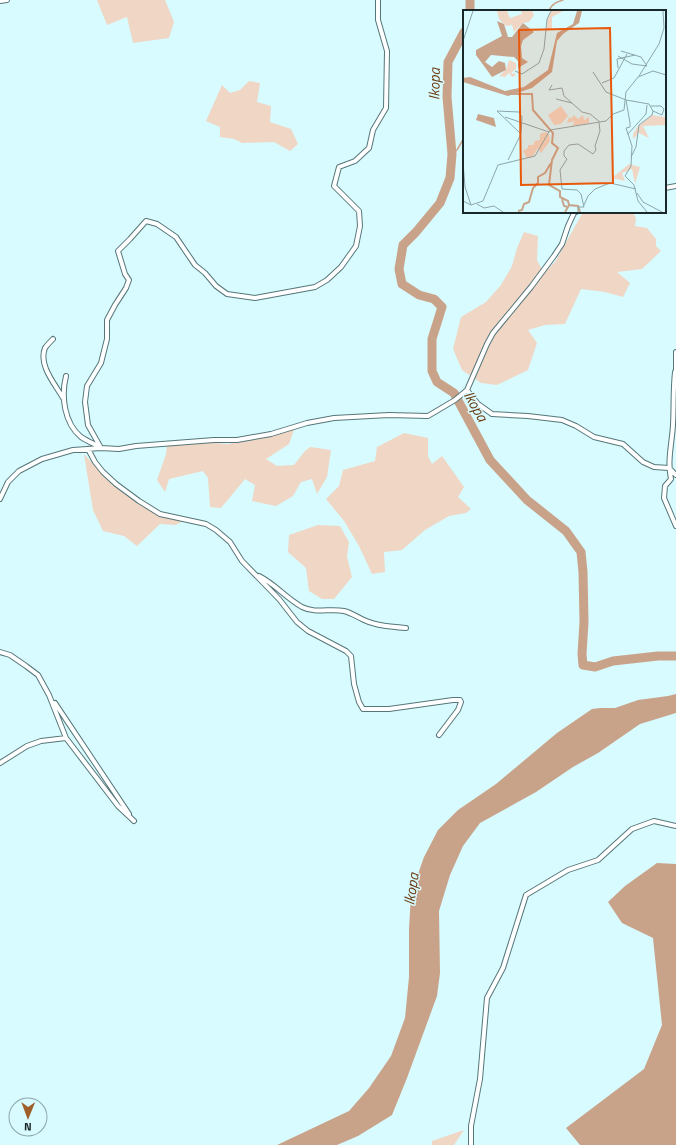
<svg xmlns="http://www.w3.org/2000/svg" width="676" height="1145" viewBox="0 0 676 1145" font-family="'Titillium Web',sans-serif">
<style>
.green{fill:#f0d6c4}
.water{fill:#c9a389}
.lines{fill:none;stroke-linecap:round;stroke-linejoin:round}
.stream{stroke:#c9a389;stroke-width:1.5}
.river{stroke:#c9a389;stroke-width:9}
.minor-casing{stroke:#567679;stroke-width:6}
.minor{stroke:#fff;stroke-width:4}
.labels{text-anchor:middle;dominant-baseline:central;stroke-width:3;stroke-linejoin:round;paint-order:stroke}
.water-label{font-size:15px;font-style:italic;fill:#6c3b11;stroke:#d8fbff}
.inset-river{fill:none;stroke:#c9a389;stroke-width:2}
.inset-road{fill:none;stroke:#8ca6a9;stroke-width:1}
.view{fill:#e8590c;fill-opacity:0.15;stroke:#e8590c;stroke-width:2}
.inset-edge{fill:none;stroke:#1a2728;stroke-width:2}
</style>
<rect width="100%" height="100%" fill="#d8fbff"/>
<path class="green" d="M97,0H165L174,22L169,38L133,43L127,17L107,25Z
M249,81L260,83L257,102L271,106L270,122L291,129L298,144L290,151L274,142L242,143L234,139L220,137V127L206,121L222,85L230,93L240,90Z
M583,212H633L636,219L635,226L647,228L656,239V246L661,251L642,269L617,272L630,283L623,297L605,292L581,289L565,324L545,325L528,330L537,343L528,370L497,385L481,383L462,370L453,349L461,317L486,302L501,285L512,266L517,248L524,232L538,236L537,260L544,273L555,262Z
M295,427L289,444L266,459L277,466L294,465L305,451L310,447L331,450L327,477L317,494L312,479L301,482L293,496L276,506L252,501L255,485L245,479L221,508L210,507L208,478L203,471L169,479L165,492L157,480L166,454L167,445L204,442L228,444L259,438Z
M404,433L428,438V456L432,464L442,456L464,487L458,497L471,509L466,513L449,516L425,530L402,550L384,552L385,572L372,574L359,546L344,521L326,499L339,486L343,470L375,461L377,447Z
M84,454C102,475 125,493 149,506C160,512 173,516 184,521L175,525L160,524L137,546L124,536L103,531L93,510Z
M318,525L340,526L349,542L347,557L352,577L334,599H322L309,591L306,568L288,552L289,535Z
M464,1130L454,1145H432V1141Z"/>
<path class="water" d="M676,694V713L640,724L598,753L573,767L536,792L480,823L463,846L450,875L439,911L440,973L437,996L407,1078L392,1115L358,1136L337,1145H277L349,1111L369,1088L391,1056L405,1018L409,977V929L411,894L424,857L438,830L458,810L496,784L557,733L592,709L600,708H615L638,700L668,696Z
M657,863L676,864V1145H580L566,1128L644,1069L662,1025L653,938L622,923L608,902L625,886Z"/>
<g class="lines">
<path class="stream" d="M549,11C551,4 557,2 563,0
M452,154L457,150L464,138"/>
<path class="river" d="M470,0V11
M464,32L448,62L447,97L452,154L450,178L440,203L416,232L403,245L399,269L402,284L419,295L434,299L442,307L432,339V371L437,382L454,393L490,460L527,500L566,531L581,552L583,572L584,622L582,654L583,665L595,667L613,661L658,656H676"/>
<g class="minor-casing">
<path id="minor" d="M0,1L7,0
M665,188L676,186
M53,339C50,342 47,345 45,348C38,365 55,384 63,398
M675,372C673,390 674,407 673,425C672,443 667,461 671,479L665,486L664,498L676,526
M676,373V352
M66,376C61,396 64,423 81,437C87,441 94,444 100,447
M467,390L478,404L492,414L528,416L562,420L576,426L594,437L623,444L643,462L654,467L669,468L676,475
M101,448L88,425L85,402L87,386L101,363L107,339V320L115,305L126,288L129,280L125,274L118,251L130,239L146,221L157,224L176,237L195,265L205,273L216,286L227,294L255,298L315,287L327,280L341,267L356,246L360,226L359,211L334,186L339,167L355,161L369,148L373,130L386,108L387,51L378,20V0
M88,449L95,462L103,472L116,484L139,501L160,514L206,524L216,530L230,542L242,561L279,599L297,622L308,631L346,651L351,656L354,684L359,702L363,709H389L453,700H460L461,702L458,710L439,735
M0,499L8,482L19,471L42,459L73,450L101,448L119,449L136,446L214,440H237L271,434L307,423L334,418L389,415L428,416L455,400L467,390L487,344L493,333L531,287L554,256L562,244L568,226L574,213L576,212
M259,576C275,584 286,598 302,607C316,614 330,608 344,611C352,613 357,617 364,620C377,626 392,627 406,628
M0,652L10,655L26,666L38,675L49,695L66,738L118,806L134,821
M55,703L129,814
M0,763L27,746L41,741L66,738
M471,1145V1126L480,1079L487,998L503,968L526,895L568,870L598,860L632,829L654,821L676,826"/>
</g>
<use href="#minor" class="minor"/>
</g>
<g class="labels">
<g class="water-label">
<text transform="translate(434 84) rotate(-89)">Ikopa</text>
<text transform="translate(476 406) rotate(60)">Ikopa</text>
<text transform="translate(411 889) rotate(-81)">Ikopa</text>
</g>
</g>
<g transform="translate(463 10)">
<rect width="203" height="203" fill="#d8fbff"/>
<path d="M34,1H44L47,8L59,4L58,1H69L71,5L66,12L60,13L51,22L49,15L43,16L36,9ZM88,1H100L89,7V20L84,21V10ZM46,50L53,53V59L48,63L51,64L52,62V66L49,67L46,63L42,67L36,66L43,60ZM98,96L105,106L98,114L91,115L85,105ZM111,105L115,109L120,105L121,110L126,107V113L109,116L112,111L104,113L106,107L108,109ZM189,105L202,107L203,115L180,116L186,128L176,123L170,129V124L174,117ZM82,122L86,124L87,131L78,143L75,138L70,146L64,148L60,141L65,138V135H70L72,131L77,130V124ZM166,154L177,157L172,174L169,159L159,163L162,171L149,168Z" fill="#f0d6c4"/>
<path d="M114,1H119L116,13L100,24L94,31L89,62L69,78L45,86L0,72V68L7,67L42,81L61,77L85,60L94,23L110,14ZM34,11L41,14L45,27H49L60,13L71,22L60,30L58,36L59,48L65,52L55,58V51L51,47L28,45L22,52L29,57L36,51L42,53L43,60L29,67L13,45V40L39,26ZM15,104L31,108L33,117L13,110Z" fill="#c9a389"/>
<path class="inset-river" d="M44,84H69L70,100L90,123L89,133L95,138L89,150L86,175L97,181V187L105,191L106,195L115,196L117,202M99,189L101,196L105,197L102,202M55,201L59,200L61,194L66,192L70,178L75,173V167L82,163L88,153"/>
<path class="inset-road" d="M0,31L10,1M155,46L169,54L184,56L178,47L158,41M155,58L154,49L172,45M52,61L59,64L76,53L81,39L84,9L88,1M130,62L143,82L163,90L167,113V117L163,118L169,136L168,156L162,166L171,175L175,191L184,202M176,66L196,34L201,18L200,1M139,73L151,68L164,44M89,75L86,80L99,78L101,86L119,102L127,104L137,112M93,89L109,93M163,90L186,94L190,101L189,105L176,115L173,137L168,147M188,96H198L201,99L199,105L190,101M34,101L58,124L45,150M34,101L56,102L59,107L58,123M42,107L86,122M165,124L183,104L184,95M0,152L2,177L8,195M174,183L180,192L199,202M0,191L8,195L20,191L35,155L72,146L87,120L143,111L150,104L161,100L163,82L175,67L190,61L203,65M14,194L21,198L31,196L40,202M121,195L125,186L132,179L147,173L173,179M115,202V197H121L118,184L114,180L99,179L97,160L104,149L101,146V141L106,135L115,134L130,144L133,140L132,136L137,121L136,113"/>
<path class="view" d="M147,18L150,173L58,175L56,20Z"/>
<rect width="203" height="203" class="inset-edge"/>
</g>
<g transform="translate(28 1117) rotate(181)"><circle r="19" fill="#d8fbff" stroke="#8ca6a9"/>
<path d="M0-3L7 15L0 10L-7 15Z" fill="#a05f2a"/>
<text y="-6" font-size="11" font-weight="bold" text-anchor="middle" fill="#1a2728">N</text>
</g>
</svg>
